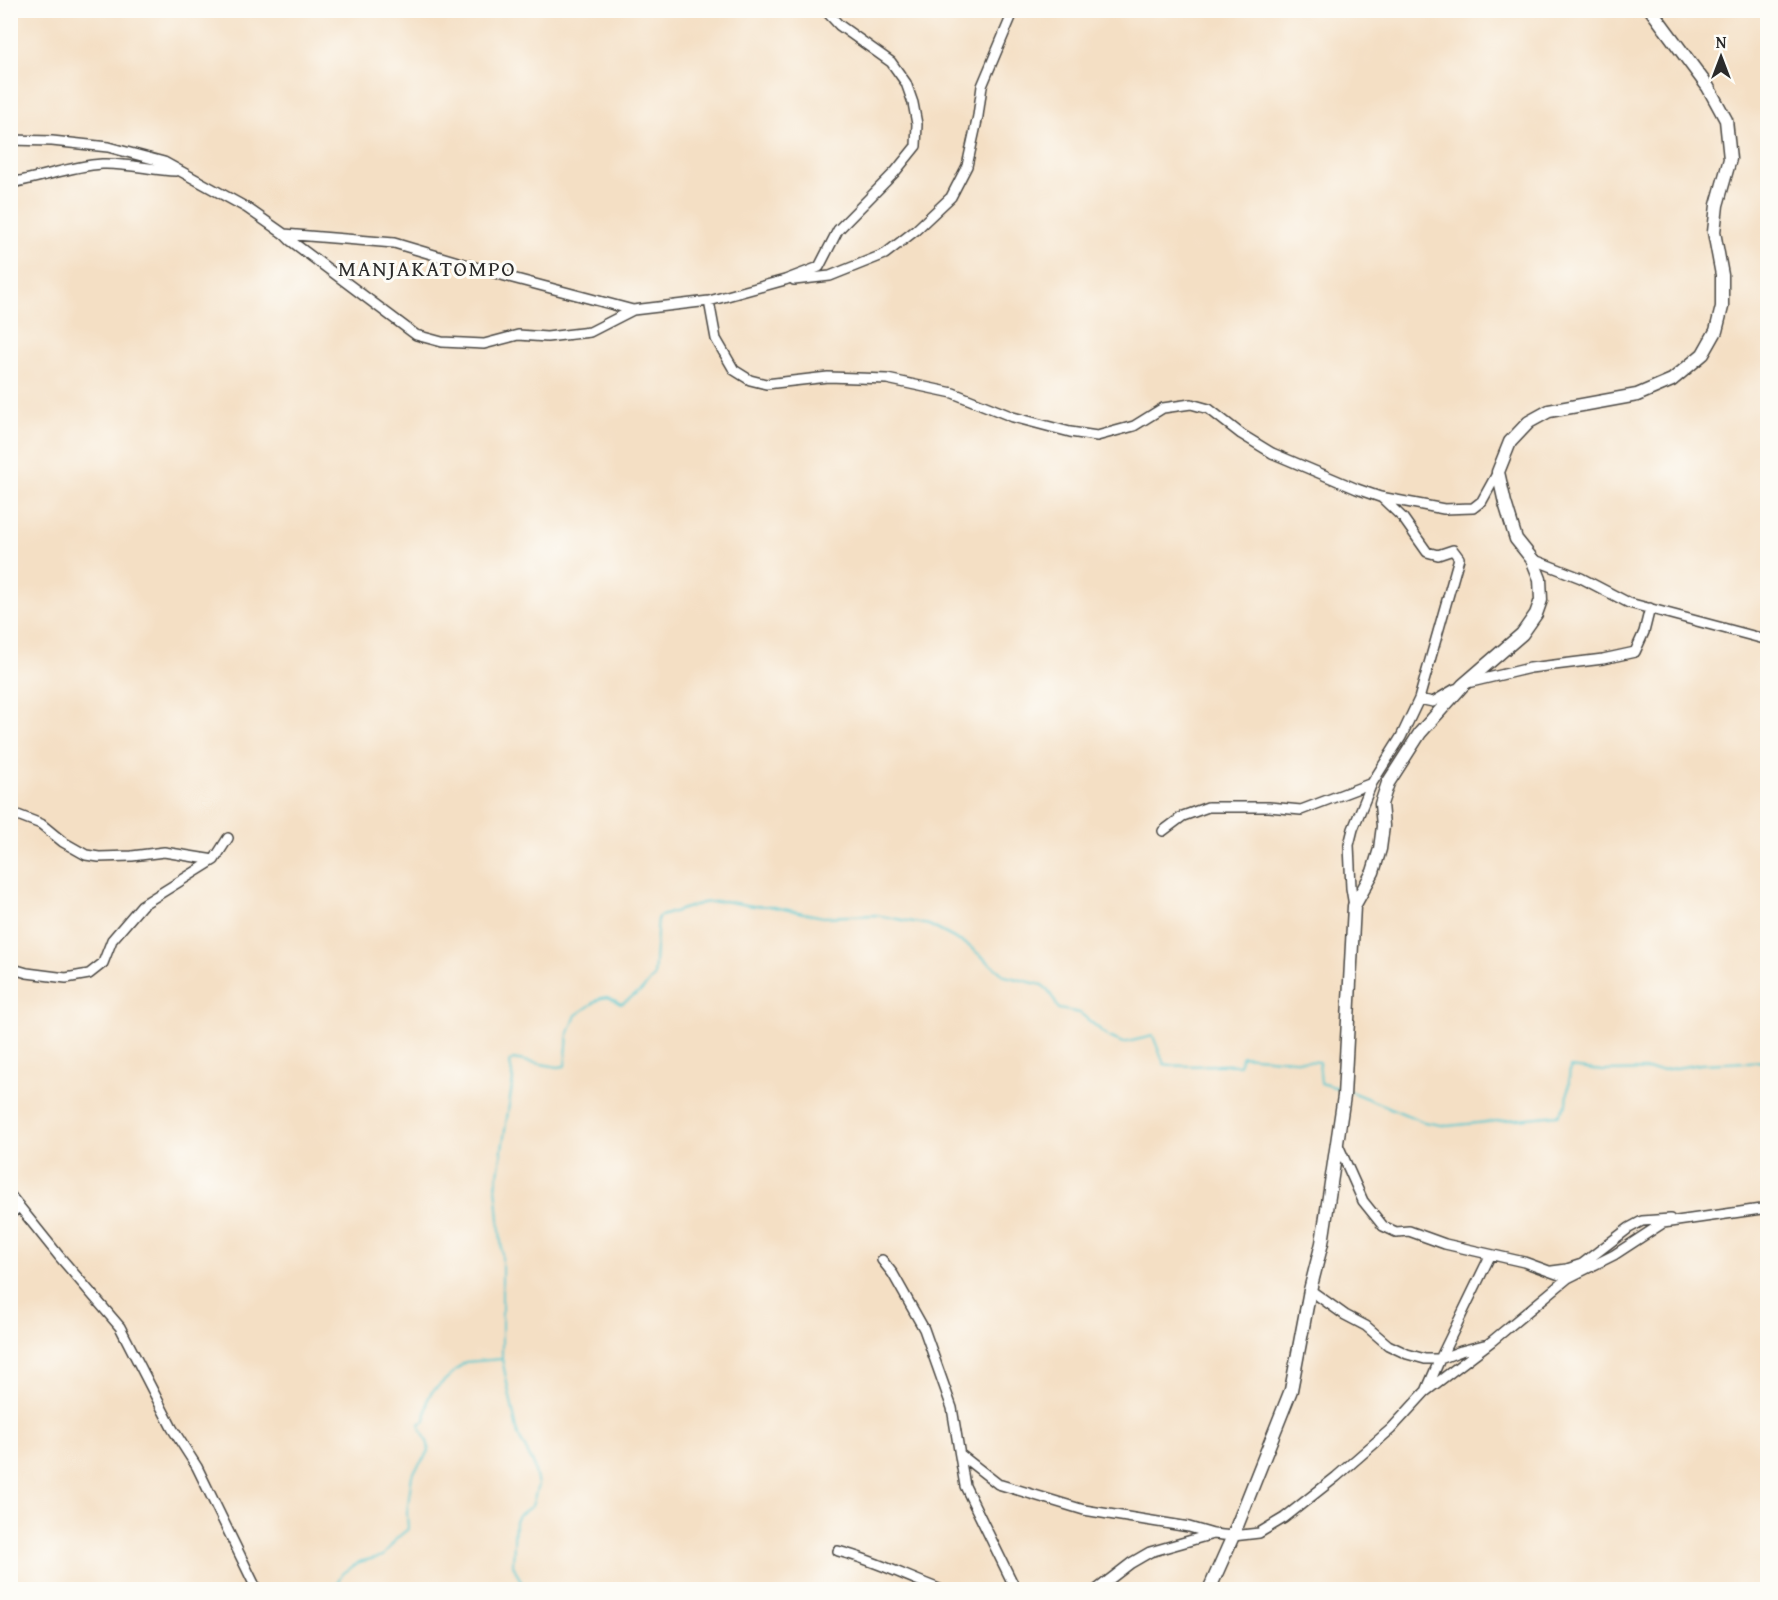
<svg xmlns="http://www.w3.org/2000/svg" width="1778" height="1600" viewBox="0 0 1778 1600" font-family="'Gentium Book Plus',serif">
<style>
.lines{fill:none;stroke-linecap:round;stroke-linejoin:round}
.stream{stroke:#58c6ce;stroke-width:2}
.minor-casing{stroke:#494642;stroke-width:12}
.tertiary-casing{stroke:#494642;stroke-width:15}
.minor{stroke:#fff;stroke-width:9}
.tertiary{stroke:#fff;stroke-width:12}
.labels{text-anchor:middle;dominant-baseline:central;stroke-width:6;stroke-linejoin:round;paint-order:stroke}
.quarter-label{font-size:22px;letter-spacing:1.5px;fill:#2b2b2b;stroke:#fdfcf7}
</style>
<rect width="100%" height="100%" fill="#fdfcf7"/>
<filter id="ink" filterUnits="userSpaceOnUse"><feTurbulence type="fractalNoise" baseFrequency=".0167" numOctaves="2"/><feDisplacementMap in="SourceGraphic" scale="12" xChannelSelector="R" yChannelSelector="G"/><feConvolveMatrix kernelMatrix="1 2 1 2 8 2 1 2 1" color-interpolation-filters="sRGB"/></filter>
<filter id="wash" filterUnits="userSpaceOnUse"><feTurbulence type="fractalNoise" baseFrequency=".008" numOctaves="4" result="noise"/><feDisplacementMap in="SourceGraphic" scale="24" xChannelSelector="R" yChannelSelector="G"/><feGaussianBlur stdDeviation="1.35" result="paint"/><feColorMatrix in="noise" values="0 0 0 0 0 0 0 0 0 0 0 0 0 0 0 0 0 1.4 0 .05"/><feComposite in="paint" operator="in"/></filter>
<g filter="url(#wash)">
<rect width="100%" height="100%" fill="#f4dfc4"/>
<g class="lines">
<path class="stream" d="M1349,1091L1424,1122L1447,1126L1558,1115L1567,1104L1570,1067L1603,1071L1663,1070L1701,1064L1768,1061
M334,1590L341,1575L359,1562L383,1556L397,1538L408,1529L407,1513L412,1475L429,1451L428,1444L419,1424L425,1421L428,1399L431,1393L465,1362L502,1359
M525,1590L513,1565L515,1521L519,1515L532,1506L538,1485L533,1463L518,1435L502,1359V1253L496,1187L513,1080L510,1063L513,1059L558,1067L565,1066L568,1035L576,1015L601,998L608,997L621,1004L640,992L654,977L658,917L702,903L724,901L753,906H769L823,917L876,915L929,925L969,946L1005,976L1042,985L1048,990L1059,1009L1080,1013L1109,1037L1123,1043L1153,1036L1164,1064C1189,1069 1214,1063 1239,1065L1242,1056L1319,1062L1321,1083L1341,1089"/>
</g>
</g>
<g filter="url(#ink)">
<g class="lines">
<g class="minor-casing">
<path id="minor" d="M10,140L52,141L108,147L164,162L247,208L284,234L394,243L505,276L633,310L709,301L785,280L819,267L838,230L895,172L916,146L917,124L913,103L906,83L891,62L839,25L825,10
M10,183C41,178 71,166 102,164C128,163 151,170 176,171
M284,234L291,241L416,335L442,342L484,344L518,335L547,337L590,332L633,310
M794,280L830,276L885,254L916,230L951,197L967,166L978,116L982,86L1014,10
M709,301L716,339L734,370L750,380L766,384L828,377L887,379L953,393L1013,417L1070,432L1097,436L1134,426L1163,408L1191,404L1209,409L1241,434L1272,453L1357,489L1380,497L1444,509L1473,508L1482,501L1498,472
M1532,559L1581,578L1629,603L1768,640
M1467,683L1530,668L1603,659L1635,652L1644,632L1650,608
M1419,699L1433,702L1455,689
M10,812L41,824L63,842L86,855L99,857L132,856L164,852L214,860
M1163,831L1183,816L1208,807H1269L1301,810L1372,783
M1354,906L1351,888L1349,845L1353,829L1372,783L1401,737L1419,699L1459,558L1453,550L1438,555L1427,552L1403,518L1382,498
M10,968L27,973L66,978L89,974L103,963L112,940L142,905L214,860L228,838
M1338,1145L1363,1201L1383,1226L1396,1232L1409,1231L1445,1244L1524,1262L1568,1278
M10,1195L59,1256L120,1327L172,1428L197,1467L257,1590
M10,1215L19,1206
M882,1260L893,1274L924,1329L952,1408L965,1486L1016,1590
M1552,1271L1567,1269L1582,1264L1629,1228L1642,1221L1670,1219
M1310,1290L1345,1315L1366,1326L1388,1345L1407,1354L1425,1359H1440L1490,1256
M1427,1389L1440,1359L1461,1351L1484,1345
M961,1455L998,1484L1084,1510L1189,1527L1213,1534L1233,1536L1259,1533L1284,1518L1336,1477L1391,1429L1425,1392L1492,1341L1568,1278L1614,1255L1663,1223L1768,1208
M838,1551C874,1560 907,1577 942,1590
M1096,1590L1131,1563L1150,1552L1213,1534"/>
</g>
<g class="tertiary-casing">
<path id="tertiary" d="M1209,1590L1233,1536L1291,1390L1310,1290L1322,1243L1344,1096L1354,906L1373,872L1380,849L1383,826L1381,804L1388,783L1420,733L1463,685L1522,634L1536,614L1541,600L1540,579L1532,559L1516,539L1505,503L1498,472L1510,442L1529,422L1549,411L1637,395L1672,380L1703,354L1716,331L1722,307V275L1714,232L1717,205L1730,159L1726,120L1708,87L1651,10"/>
</g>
<use href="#minor" class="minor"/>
<use href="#tertiary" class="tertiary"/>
</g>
</g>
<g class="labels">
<g class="quarter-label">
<text x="427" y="268">MANJAKATOMPO</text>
</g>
</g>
<rect width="1778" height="1600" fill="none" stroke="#fdfcf7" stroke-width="36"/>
<g transform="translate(1721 57)" stroke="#fdfcf7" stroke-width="4.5" paint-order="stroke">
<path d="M0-4.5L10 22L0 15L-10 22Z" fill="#2b2b2b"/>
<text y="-9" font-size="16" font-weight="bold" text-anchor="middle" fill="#2b2b2b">N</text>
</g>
</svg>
